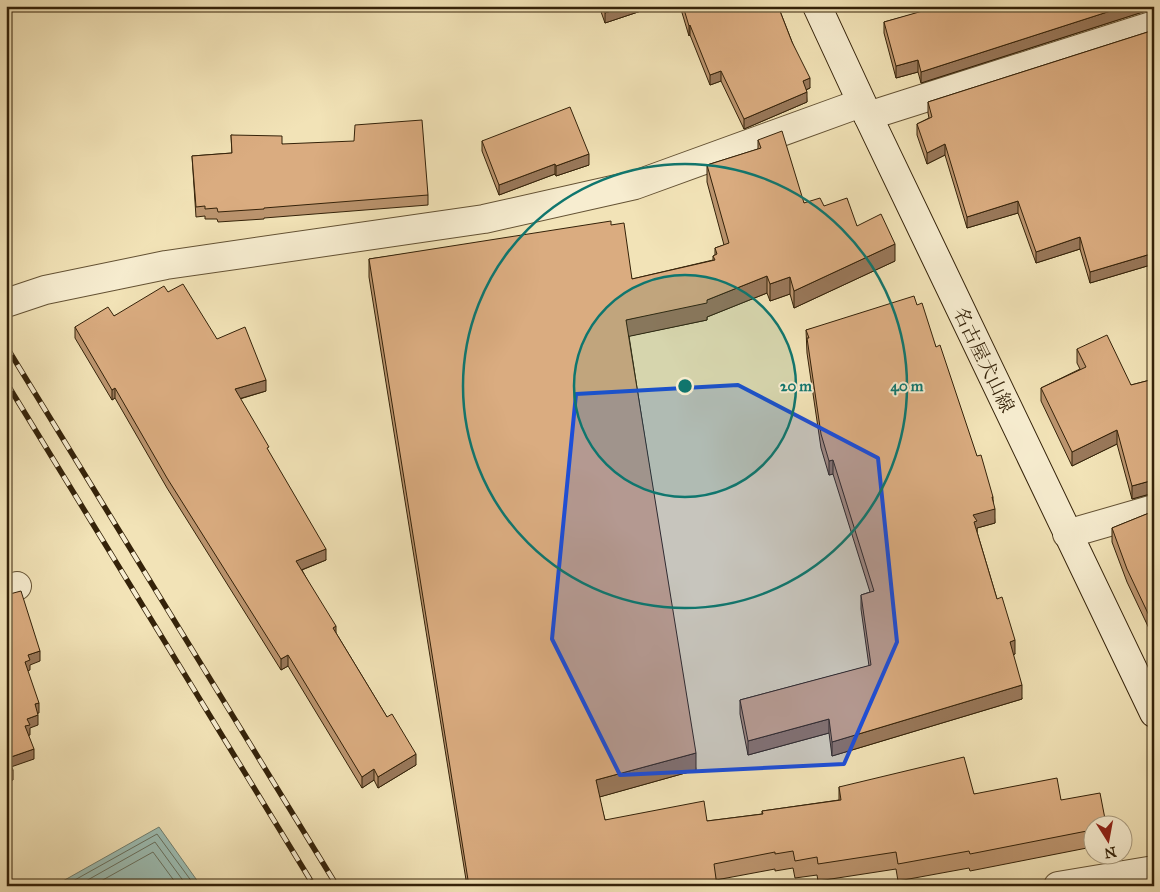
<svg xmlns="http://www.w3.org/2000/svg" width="1160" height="892" viewBox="0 0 1160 892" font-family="'IM FELL Great Primer','Noto Serif JP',serif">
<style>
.water{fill:#9cbdb3;stroke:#727f6f}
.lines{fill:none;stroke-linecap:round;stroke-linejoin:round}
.shore{stroke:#68705e;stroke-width:1}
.minor-casing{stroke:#645234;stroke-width:30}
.secondary-casing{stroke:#342209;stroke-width:30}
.minor{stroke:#f7edd0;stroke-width:28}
.secondary{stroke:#f7edd0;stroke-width:28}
.rail-casing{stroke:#342209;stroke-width:5.5}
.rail{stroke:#f7edd0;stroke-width:4;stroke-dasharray:11;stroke-linecap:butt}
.wall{fill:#bb946e;stroke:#342209}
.shaded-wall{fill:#99785a;stroke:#342209}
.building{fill:#daac80;stroke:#342209}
.marked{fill:#1d4ed8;fill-opacity:0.2;stroke:#1d4ed8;stroke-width:4;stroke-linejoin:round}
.ring{fill:none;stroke:#0f766e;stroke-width:2.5}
.labels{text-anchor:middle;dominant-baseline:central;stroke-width:4;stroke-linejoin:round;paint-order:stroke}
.street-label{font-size:19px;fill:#342209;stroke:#f7edd0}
.centre{fill:#0f766e;stroke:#f7edd0;stroke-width:2.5}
.ring-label{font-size:15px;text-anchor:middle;font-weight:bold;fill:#0f766e;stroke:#f7edd0;stroke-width:4;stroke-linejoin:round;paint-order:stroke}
</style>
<rect width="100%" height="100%" fill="#f2e3b7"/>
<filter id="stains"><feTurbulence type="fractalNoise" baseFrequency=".004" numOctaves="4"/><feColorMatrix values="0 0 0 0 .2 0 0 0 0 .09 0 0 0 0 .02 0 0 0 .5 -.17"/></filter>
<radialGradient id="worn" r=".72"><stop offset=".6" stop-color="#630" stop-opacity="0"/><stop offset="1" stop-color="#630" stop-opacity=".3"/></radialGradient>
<path class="water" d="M159,827L201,886H54Z"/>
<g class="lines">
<path class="shore" d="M64,886L157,834L195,886
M77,886L155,842L187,886
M92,886L153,852L178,886"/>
<g class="minor-casing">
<path id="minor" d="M868,116L1154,25
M6,303L45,290L166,265L484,219L635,185L861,103
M1067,534L1154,509
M6,590L17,586
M1058,886L1154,870"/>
</g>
<g class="secondary-casing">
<path id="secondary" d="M817,6L868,116L1154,713"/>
</g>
<use href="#minor" class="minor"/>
<use href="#secondary" class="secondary"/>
<g class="rail-casing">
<path id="rail" d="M6,346L337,886
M6,382L314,886"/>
</g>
<use href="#rail" class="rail"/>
</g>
<path class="wall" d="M599,6H656L605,23Z
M680,6H778L810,88L806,90L807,102L744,129L721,81L710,85L690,35L689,36Z
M925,6H1154V10H1149L921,83L918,72L896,78L884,33V22L925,11Z
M1154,30V264L1090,283L1080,249L1036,263L1018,213L967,228L945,155L927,164L917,135V124L929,118L928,113V102Z
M231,135L282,144L428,195V205L264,218V219L218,222L217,219H205V216L196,217L192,156L232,153Z
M758,140L804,203L824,206L857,226L895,261L794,308L790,294L770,301L767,293L707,317V320L629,336L696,770L599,797L605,820L707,821L762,814V811L839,800V787L974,794L1061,800L1092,824V847L970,871L969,868L898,881L896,869L818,881L817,875L795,878L793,868L775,871V869L716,880L717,886H467L369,277V259L611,225L632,279L713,260V256L715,255V248L724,245L707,182V165L758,149Z
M482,141L589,165L556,176L555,174L499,195L482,151Z
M168,292L217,339L266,391L240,399L326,560L302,570L336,633L416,765L378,788L374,780L362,788L288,666L281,670L167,488L115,398L112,400L75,338V327L114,316Z
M917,305L936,347L993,501L995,523L977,528V532L997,599L1015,654L1013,655L1022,699L832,756L829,733L748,755L740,714V700L869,666L861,609V595L870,592L833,474L829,475L821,448L807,353L806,330Z
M1077,349L1131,385L1154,379V494H1150L1132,499L1117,444L1072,466L1041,401V388L1080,369L1077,363Z
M1154,511V639L1127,582L1112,542V528Z"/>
<path class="shaded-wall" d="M626,6H656L605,23V13Z
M1126,6H1149V10L921,83V72Z
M690,25V35L689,36V26Z
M918,60V72L896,78V66Z
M721,71V81L710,85V75Z
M810,78V88L803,91V81Z
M807,92V102L744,129V119Z
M945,144V155L927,164V153Z
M589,154V165L556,176V166Z
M555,164V174L499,195V185Z
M1018,201V213L967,228V217Z
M1080,237V249L1036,263V252Z
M895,244V261L794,308V291Z
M1154,253V264L1090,283V272Z
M767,276V293L707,317V320L626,337V320L707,300Z
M790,277V294L770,301V284Z
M266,380V391L235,400V389Z
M115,388V398L112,400V390Z
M1117,430V444L1072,466V452Z
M833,460V474L829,475V461Z
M1150,481V494L1132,499V486Z
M992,497H993V509H995V523L977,528V535L974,537L973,515Z
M326,549V560L296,572V561Z
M10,562V572L6,573V563Z
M336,626V637L333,628Z
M1015,640V654L1010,656V642Z
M40,651V661L30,665V670L25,672V662L28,655Z
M288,655V666L281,670V659Z
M1022,685V699L832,756V742Z
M39,703V713L35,714V704Z
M38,715V725L30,728V735L25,737V726L27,719Z
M829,719V733L748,755V741Z
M34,749V759L8,768V758Z
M696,753V770L596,798V780Z
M416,754V765L378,788V777Z
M374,769V780L362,788V777Z
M13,770V780L6,783V773Z"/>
<path class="building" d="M603,6H626L605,13Z
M683,6H778L792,42L810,78L803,81L807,92L744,119L721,71L710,75L690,25L689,26Z
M925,6H1126L921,72L918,60L896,66L884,22L926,10Z
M1154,30V253L1090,272L1080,237L1036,252L1018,201L967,217L945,144L927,153L917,124L932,117L928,102Z
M570,107L589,154L556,166L555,164L499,185L482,141Z
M422,120L428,195L264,208V209L218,212L217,208L205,209V206L196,207L192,156L232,153L231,135L282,136V144L354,141L355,125Z
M782,131L804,203L820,198L824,206L847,198L857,226L881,214L895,244L794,291L790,277L770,284L767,276L707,300V303L626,320L696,753L596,780L605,820L704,801L707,821L763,814L762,811L841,800L839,787L964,757L974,794L1057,778L1061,800L1100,793L1106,824H1092V830L970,854L969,851L898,864L896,852L818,864L817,857L795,861L793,851L775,854V852L714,864L717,886H469L369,259L611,221V225L624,223L632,279L715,260L713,256L717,254L715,248L729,243L707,165L761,148L758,140Z
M183,284L217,339L245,327L266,380L235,389L269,447L267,448L326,549L296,561L336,626L333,628L387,717L392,714L416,754L378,777L374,769L362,777L288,655L281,659L167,478L115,388L112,390L75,327L108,307L114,316L164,286L168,292Z
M914,296L917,305L922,303L936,347L940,345L977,456L981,455L993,497H992L995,509L973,515L977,521L974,522L997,599L1002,597L1015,640L1010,642L1022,685L832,742L829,719L748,741L740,700L871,665L861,595L874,591L833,460L829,461L821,434L807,338H809L806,330Z
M1107,335L1131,385L1154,379V480L1150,481L1132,486L1117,430L1072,452L1041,388L1086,367L1077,349Z
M1154,511V626L1127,569L1112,528Z
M6,551L10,562L6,563Z
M21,591L40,651L28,655L30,660L25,662L39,703L35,704L38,715L27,719L30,725L25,726L34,749L8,758L13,770L6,773V595Z"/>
<path class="marked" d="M738,385L878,458L897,642L844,764L620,775L552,639L576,394Z"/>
<circle cx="685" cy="386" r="111" fill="#0f766e" fill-opacity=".12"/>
<g class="ring">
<circle cx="685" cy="386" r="111"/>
<circle cx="685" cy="386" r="222"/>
</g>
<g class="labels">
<g class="street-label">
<text transform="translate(984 360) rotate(64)">名古屋犬山線</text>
</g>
</g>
<circle cx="685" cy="386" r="8" class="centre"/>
<g class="ring-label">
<text x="796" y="391">20 m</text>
<text x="907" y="391">40 m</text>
</g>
<rect width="1160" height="892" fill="none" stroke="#f2e3b7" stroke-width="25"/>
<rect x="8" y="8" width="1145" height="877" fill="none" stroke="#342209" stroke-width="2.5"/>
<rect x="12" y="12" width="1135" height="867" fill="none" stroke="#342209"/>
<g transform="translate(1108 840) rotate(169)"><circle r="24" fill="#f7edd0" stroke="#a99c80"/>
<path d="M0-4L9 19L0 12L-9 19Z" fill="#8f2418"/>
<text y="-8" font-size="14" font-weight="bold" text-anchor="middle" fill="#342209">N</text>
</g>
<rect width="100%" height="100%" filter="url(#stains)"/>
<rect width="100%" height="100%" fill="url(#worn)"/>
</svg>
